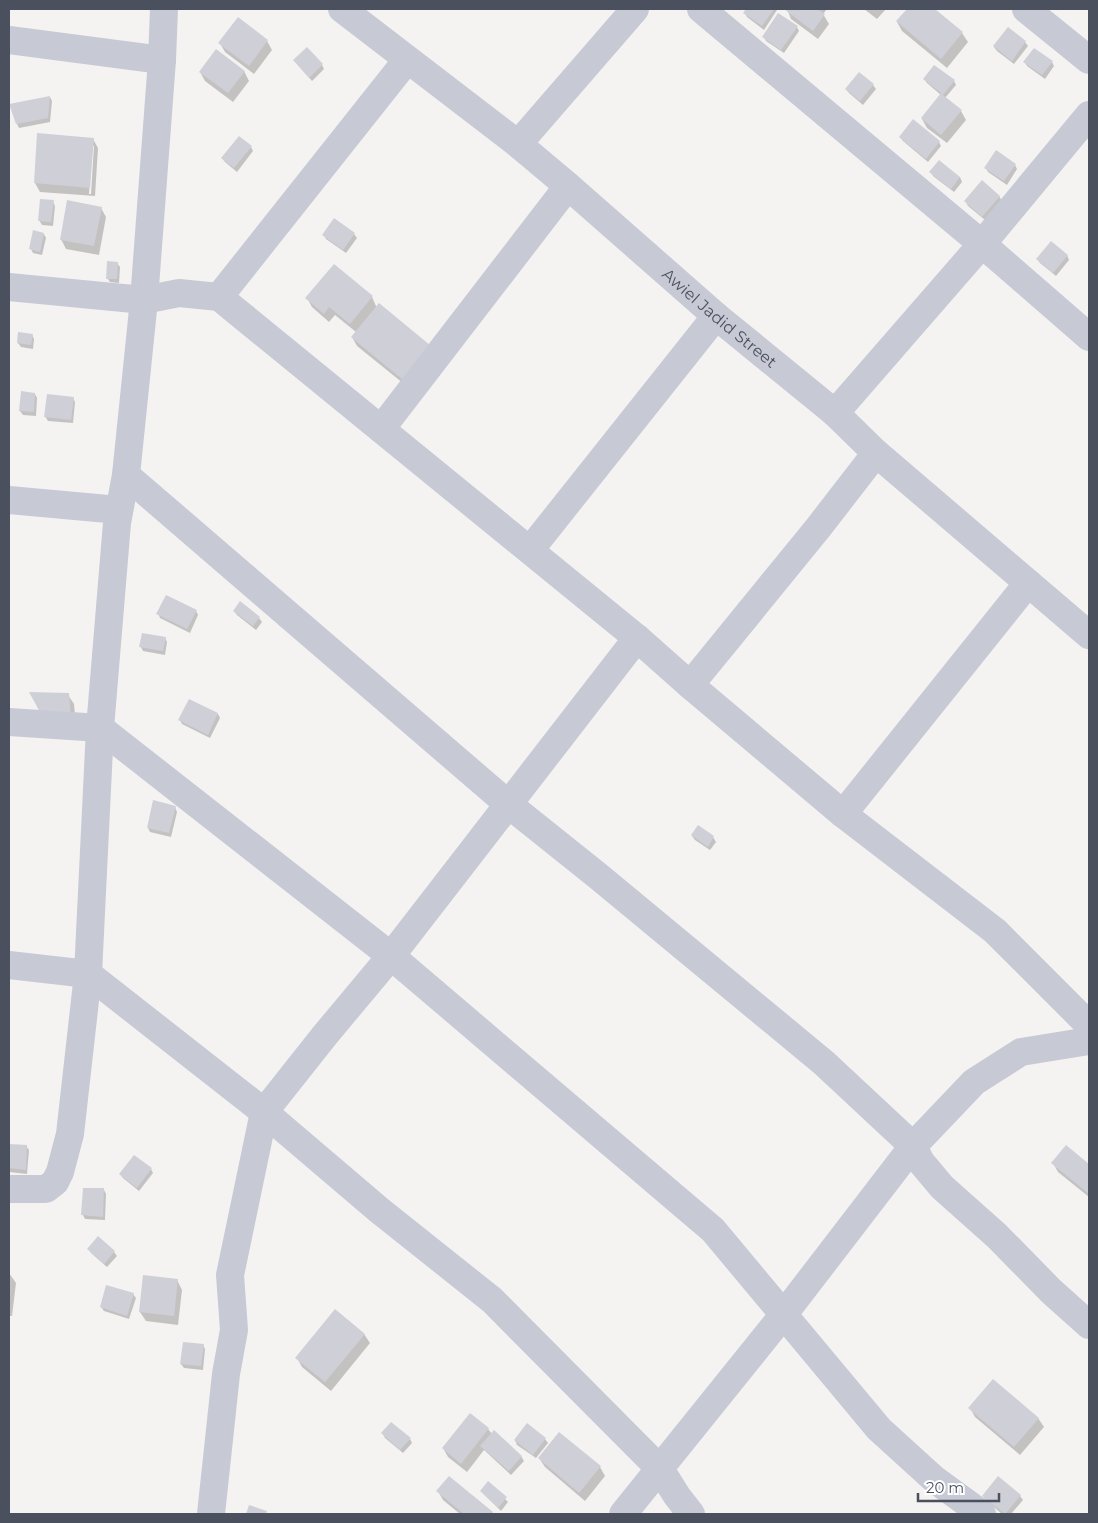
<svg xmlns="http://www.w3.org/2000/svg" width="1098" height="1523" viewBox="0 0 1098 1523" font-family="Montserrat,sans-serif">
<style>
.shadow{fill:#0003;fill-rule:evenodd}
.building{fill:#cfd0d7}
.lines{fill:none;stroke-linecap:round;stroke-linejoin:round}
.minor{stroke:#c7cad5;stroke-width:28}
.labels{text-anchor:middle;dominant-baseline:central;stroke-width:4;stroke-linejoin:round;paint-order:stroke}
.street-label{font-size:16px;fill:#4b505f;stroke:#fff}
</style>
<rect width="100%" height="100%" fill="#f4f3f2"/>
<path class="shadow" d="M748,9H777V10L764,30L747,17L745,13Z
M787,9H827L823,14L829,24L818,39L791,19Z
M864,9H886L877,19Z
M908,9H934L962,33L968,42L947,68L902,31L897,22Z
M797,27L799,31L784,53L766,41L764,37Z
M1008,29L1025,42L1028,46L1014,64L997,51L994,47Z
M267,41L272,50L254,74L225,52L220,43Z
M294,60L322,65L324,69L312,81Z
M1025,62H1052L1054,66L1045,79L1027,66Z
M244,71L249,81L233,102L205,81L200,72Z
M859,73L873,85L876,89L863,105L849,93L846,89Z
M924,79L954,81L956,85L945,98L961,111L966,120L947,143L927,128L922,119L941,95L927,83Z
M50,97L52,101L50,122L19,128L17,124Z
M900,137L939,142L941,146L928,162L903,141Z
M93,139L98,148L95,196L40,192L35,183ZM92,146H94L91,194H89Z
M251,147L253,151L237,172L225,162L222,158Z
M1015,165L1017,169L1007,185L988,172L986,168Z
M931,172L960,177L962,182L954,192L933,176Z
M999,196L1002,201L985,220L968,206L966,202Z
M53,202L55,206L53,226L42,225L39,220Z
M101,208L106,217L99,255L66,249L61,239Z
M44,234L46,238L42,255L33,253L31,249Z
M354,234L357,238L346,253L326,239L324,235Z
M1067,255L1069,260L1056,276L1040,263L1037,259Z
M117,263L120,267L119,283L110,282L107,278Z
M335,265L372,297L414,392L357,346L352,337L356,332L335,315L329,322L312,307L307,298Z
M32,335L34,339L33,349L21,347L18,343Z
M35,394L37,398L36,416L23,415L20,411Z
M73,398L75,402L73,423L48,421L45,416Z
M240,603L259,618L262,622L256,630L237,615L234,611Z
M196,611L198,615L190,633L160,618L158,613Z
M165,638L167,642L165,655L143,651L141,647Z
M68,695L74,704L76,726L49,725Z
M218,714L220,718L210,738L182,724L180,720Z
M175,807L177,812L171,837L150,832L148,828Z
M698,827L713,837L716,842L710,850L695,840L692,836Z
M9,1145L26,1146L29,1150L27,1174L9,1172Z
M1066,1147L1089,1166V1197L1058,1172L1053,1163Z
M151,1169L153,1173L139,1191L123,1178L120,1174Z
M104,1190L106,1194L105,1220L85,1219L83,1215Z
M89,1249L114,1252L117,1256L107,1267L91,1253Z
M9,1273L16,1283L12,1316H9Z
M177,1280L182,1290L178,1325L146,1321L140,1312Z
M133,1294L136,1298L129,1319L104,1311L101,1307Z
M364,1334L370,1343L331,1391L302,1367L297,1358Z
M203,1345L205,1349L203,1370L184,1368L181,1364Z
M970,1408L1038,1418L1044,1427L1020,1455L975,1417Z
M470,1414L488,1429L492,1434L521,1456L524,1461L511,1475L484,1450L467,1472L448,1457L443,1448Z
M527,1425L545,1439L548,1443L536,1458L517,1445L515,1440Z
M383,1434L410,1439L412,1443L403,1453L385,1438Z
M539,1458L600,1467L605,1476L585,1501L545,1467Z
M998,1478L1020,1496L1023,1500L1011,1514H1002L986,1500L983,1496Z
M489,1482L508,1502L501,1511L481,1491Z
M438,1491L492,1513L493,1514H460L443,1500Z"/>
<path class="building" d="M746,9H774L762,26L743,13Z
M784,9H817L825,14L813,31Z
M907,9H935L963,32L941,59L896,21Z
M778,13L798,26L781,50L762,37Z
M238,17L268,40L249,66L218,43Z
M1008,27L1026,41L1012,61L993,46Z
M307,47L323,64L309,78L293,60Z
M1034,48L1053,61L1042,75L1023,62Z
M216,49L245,71L228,93L199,72Z
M934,65L955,80L943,95L962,110L941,135L921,118L941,93L923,79Z
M859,72L874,84L860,101L845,89Z
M50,96L48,118L16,124L9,104Z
M913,119L940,141L926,159L899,137Z
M37,133L94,138L90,188L34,183Z
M239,136L252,146L234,168L221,158Z
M996,150L1016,164L1004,181L984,168Z
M939,160L960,177L951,189L929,172Z
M982,180L1000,196L982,217L964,201Z
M40,199L54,200L51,222L38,221Z
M67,200L102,207L94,246L60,240Z
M334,218L355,233L343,250L322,235Z
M33,230L44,233L40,252L29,249Z
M1051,241L1068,255L1053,273L1036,259Z
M107,261L118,262L117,279H106Z
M334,264L373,296L350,324L329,307L324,314L305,298Z
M379,303L436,350L408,384L351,337Z
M18,332L33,334L31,345L17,343Z
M21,391L35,393L34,412L19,411Z
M47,394L74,397L71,420L44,417Z
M166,595L197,610L187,629L156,614Z
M240,601L260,617L253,626L233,611Z
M142,633L166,637L163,651L139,647Z
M29,692L69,693L71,718L42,716Z
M189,699L218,713L208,735L178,720Z
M153,800L176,806L169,833L147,828Z
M698,825L714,836L708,847L691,835Z
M9,1144L27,1145L26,1170L9,1168Z
M1066,1145L1089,1164V1194L1051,1163Z
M134,1155L152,1168L137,1188L119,1174Z
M83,1188H104L103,1217L81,1215Z
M98,1236L115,1251L104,1264L87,1249Z
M143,1275L178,1279L174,1316L139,1312Z
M106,1285L134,1293L127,1316L100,1307Z
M335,1309L365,1334L325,1382L295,1358Z
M183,1342L204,1344L201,1366L180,1364Z
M993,1379L1039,1418L1014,1447L968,1408Z
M470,1413L489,1428L461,1464L442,1448Z
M391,1422L411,1438L400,1450L381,1433Z
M527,1423L546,1438L533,1455L514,1440Z
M494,1430L522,1456L509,1471L480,1446Z
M559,1432L601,1466L579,1493L538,1458Z
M449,1476L493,1512L492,1514H464L436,1491Z
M998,1476L1021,1495L1005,1514L982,1496Z
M488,1481L507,1497L498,1508L480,1491Z
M249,1505L267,1511L266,1514H246Z"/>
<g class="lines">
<g class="minor">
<path id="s1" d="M342,9L518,144L568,186L716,316L835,413L876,453L1089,635"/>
<path d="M701,9L982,244L1089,337"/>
<path d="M1026,9L1089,60"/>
<path d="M9,40L162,60"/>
<path d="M518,144L635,9"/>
<path d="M9,287L144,300L179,293L219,297L637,638L690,685L843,814L995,931L1089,1025"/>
<path d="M219,297L407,60"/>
<path d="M835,413L982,244L1089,115"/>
<path d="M381,429L568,186"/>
<path d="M126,475L508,804L598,876L824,1063L913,1146L921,1162L942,1187L997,1236L1051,1291L1089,1325"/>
<path d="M9,500L119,510"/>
<path d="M530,550L716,316"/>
<path d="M690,685L818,528L876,453"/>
<path d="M9,722L100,728L391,956L713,1230L879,1429L934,1479L982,1514"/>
<path d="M843,814L1028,583"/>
<path d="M9,965L88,974L264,1112L379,1210L492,1300L660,1469L677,1496L691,1514"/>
<path d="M9,1189H46L55,1182L60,1172L70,1134L88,974L100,728L117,523L126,475L144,300L162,60L164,9"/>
<path d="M211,1514L226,1374L234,1330L230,1275L264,1112L325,1035L391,956L637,638"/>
<path d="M623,1514L784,1314L913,1146L974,1082L1021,1052L1089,1041"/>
</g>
</g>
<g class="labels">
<g class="street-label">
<text stroke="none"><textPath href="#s1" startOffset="488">Awiel Jadid Street</textPath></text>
</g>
</g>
<rect width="1098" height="1523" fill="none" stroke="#4b505f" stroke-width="20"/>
<path d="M918 1493v8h81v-8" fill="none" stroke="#4b505f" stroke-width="2.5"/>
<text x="926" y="1493" font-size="15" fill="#4b505f" stroke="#ffffff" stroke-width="4" paint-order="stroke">20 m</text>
</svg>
